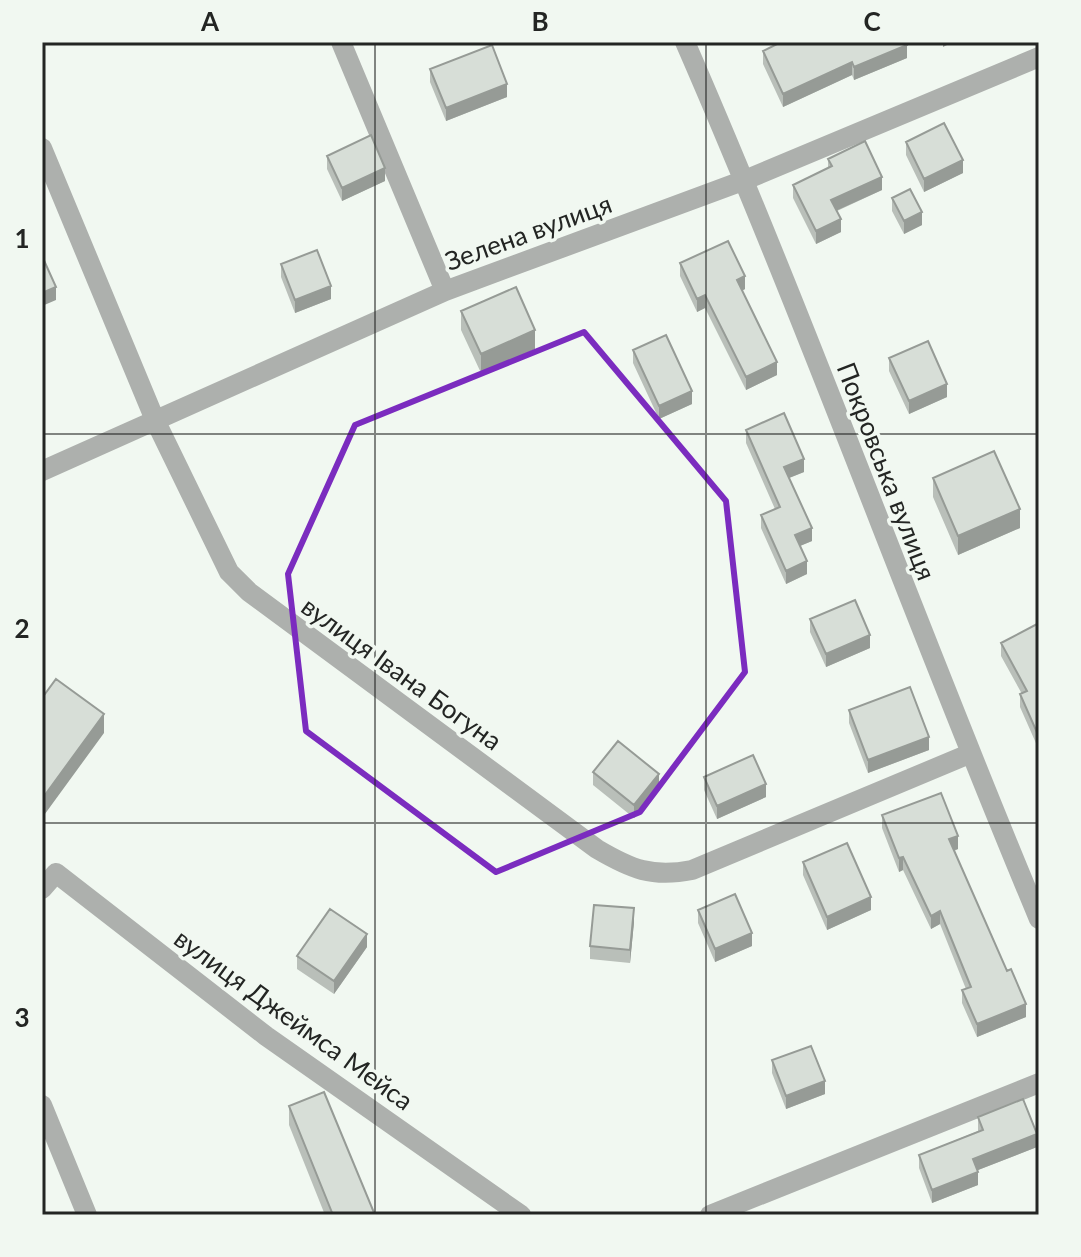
<svg xmlns="http://www.w3.org/2000/svg" width="1081" height="1257" viewBox="0 0 1081 1257" font-family="Lato,sans-serif">
<style>
.lines{fill:none;stroke-linecap:round;stroke-linejoin:round}
.minor{stroke:#adb0ad;stroke-width:20}
.wall{fill:#b9bfb9}
.shaded-wall{fill:#969b96}
.building{fill:#d7ded7;stroke:#969b96;stroke-width:2}
.marked{fill:none;stroke:#7b2cbf;stroke-width:6;stroke-linejoin:round}
.grid{fill:none;stroke:#232523;stroke-width:2;stroke-opacity:0.55}
.labels{text-anchor:middle;dominant-baseline:central;stroke-width:7;stroke-linejoin:round;paint-order:stroke}
.street-label{font-size:26px;fill:#232523;stroke:#f1f8f1}
.neatline{fill:none;stroke:#232523;stroke-width:3}
.grid-label{font-size:26px;text-anchor:middle;font-weight:bold;fill:#232523}
</style>
<rect width="100%" height="100%" fill="#f1f8f1"/>
<g class="lines">
<path class="minor" d="M341,42L445,291
M685,42C811,331 917,629 1039,919
M42,148L155,420L229,572L249,592L597,849C631,869 652,878 692,870L969,754
M42,471L445,291L745,180L1039,57
M42,889L56,873L266,1036L521,1215
M42,1105L87,1215
M710,1215L1039,1083"/>
</g>
<path class="wall" d="M763,51L907,58L854,80L852,75L783,107L763,64Z
M430,69L507,97L446,121L430,82Z
M906,142L963,173L924,192L906,155Z
M327,156L385,181L342,201L327,169Z
M828,159L882,190L837,211L841,232L816,244L793,198V185L828,168Z
M892,198L922,225L904,234L892,211Z
M680,263L745,289L742,291L777,375L746,390L705,308L697,312L680,276Z
M281,264L331,299L295,313L281,277Z
M461,311L535,349L481,373L461,330Z
M633,350L692,404L659,419L633,363Z
M889,358L947,397L909,414L889,371Z
M746,430L804,472L789,478L812,541L800,546L807,574L786,584L761,528V515L775,509L746,443Z
M933,478L1020,528L958,555L933,497Z
M810,619L870,648L826,667L810,632Z
M1039,623V750L1020,707V694H1022L1001,656V643Z
M849,710L929,750L868,773L849,723Z
M593,772L659,787L634,818L593,785Z
M704,777L766,797L717,819L704,790Z
M882,815L958,849L954,851L1026,1017L977,1037L962,1003V990L966,989L940,924L931,929L903,870L899,872L882,828Z
M803,862L871,910L827,930L803,875Z
M698,910L752,946L715,962L698,923Z
M634,922L630,963L590,959V946Z
M367,947L334,994L297,969V956Z
M772,1060L825,1094L786,1109L772,1073Z
M289,1106L375,1215H325L289,1125Z
M978,1117L1037,1147L978,1170V1185L932,1203L919,1168V1155L978,1131Z"/>
<path class="shaded-wall" d="M943,42H953L943,47Z
M907,45V58L854,80V67Z
M852,62V75L783,107V94Z
M507,84V97L446,121V108Z
M963,160V173L924,192V179Z
M385,168V181L342,201V188Z
M882,177V190L831,213V200Z
M922,212V225L904,234V221Z
M841,219V232L816,244V231Z
M745,276V289L737,293V280Z
M331,286V299L295,313V300Z
M56,287V300L42,306V293Z
M705,295V308L697,312V299Z
M535,330V349L481,373V354Z
M777,362V375L746,390V377Z
M947,384V397L909,414V401Z
M692,391V404L659,419V406Z
M804,459V472L784,480V467Z
M1020,509V528L958,555V536Z
M812,528V541L795,548V535Z
M807,561V574L786,584V571Z
M870,635V648L826,667V654Z
M104,714V733L42,818V799Z
M929,737V750L868,773V760Z
M659,774V787L634,818V805Z
M766,784V797L717,819V806Z
M958,836V849L949,852V839Z
M903,857V870L899,872V858Z
M871,897V910L827,930V917Z
M634,908V922L630,963V950Z
M940,911V924L931,929V916Z
M752,933V946L715,962V949Z
M367,934V947L334,994V981Z
M1026,1004V1017L977,1037V1024Z
M825,1081V1094L786,1109V1096Z
M1037,1134V1147L973,1172V1159Z
M978,1172V1185L932,1203V1190Z"/>
<path class="building" d="M781,42H906L907,45L854,67L852,62L783,94L763,51Z
M492,45L507,84L446,108L430,69Z
M944,123L963,160L924,179L906,142Z
M371,135L385,168L342,188L327,156Z
M865,141L882,177L831,200L841,219L816,231L793,185L832,166L828,159Z
M910,189L922,212L904,221L892,198Z
M728,241L745,276L737,280L777,362L746,377L705,295L697,299L680,263Z
M317,250L331,286L295,300L281,264Z
M42,256L56,287L42,293Z
M516,287L535,330L481,354L461,311Z
M666,335L692,391L659,406L633,350Z
M928,341L947,384L909,401L889,358Z
M784,413L804,459L784,467L812,528L795,535L807,561L786,571L761,515L780,507L746,430Z
M994,451L1020,509L958,536L933,478Z
M855,600L870,635L826,654L810,619Z
M1039,623V737L1020,694L1027,691L1001,643Z
M56,679L104,714L42,799V698Z
M910,687L929,737L868,760L849,710Z
M618,741L659,774L634,805L593,772Z
M753,755L766,784L717,806L704,777Z
M941,793L958,836L949,839L1007,971L1011,969L1026,1004L977,1024L962,990L971,987L940,911L931,916L903,857L899,858L882,815Z
M847,843L871,897L827,917L803,862Z
M735,894L752,933L715,949L698,910Z
M594,905L634,908L630,950L590,946Z
M330,909L367,934L334,981L297,956Z
M811,1046L825,1081L786,1096L772,1060Z
M324,1092L375,1215H333L289,1106Z
M1023,1099L1037,1134L973,1159L978,1172L932,1190L919,1155L983,1130L978,1117Z"/>
<path class="marked" d="M584,332L726,501L745,672L640,812L496,872L306,731L288,574L355,425Z"/>
<path class="grid" d="M375,42V1215M706,42V1215M42,434H1039M42,823H1039"/>
<g class="labels">
<g class="street-label">
<text transform="translate(528 232) rotate(-20)">Зелена вулиця</text>
<text transform="translate(887 471) rotate(69)">Покровська вулиця</text>
<text transform="translate(402 673) rotate(36)">вулиця Івана Богуна</text>
<text transform="translate(294 1019) rotate(36)">вулиця Джеймса Мейса</text>
</g>
</g>
<rect width="1081" height="1257" fill="none" stroke="#f1f8f1" stroke-width="88"/>
<rect x="44" y="44" width="993" height="1169" class="neatline"/>
<g class="grid-label">
<text x="210" y="31">A</text>
<text x="540" y="31">B</text>
<text x="872" y="31">C</text>
<text x="22" y="248">1</text>
<text x="22" y="638">2</text>
<text x="22" y="1027">3</text>
</g>
</svg>
